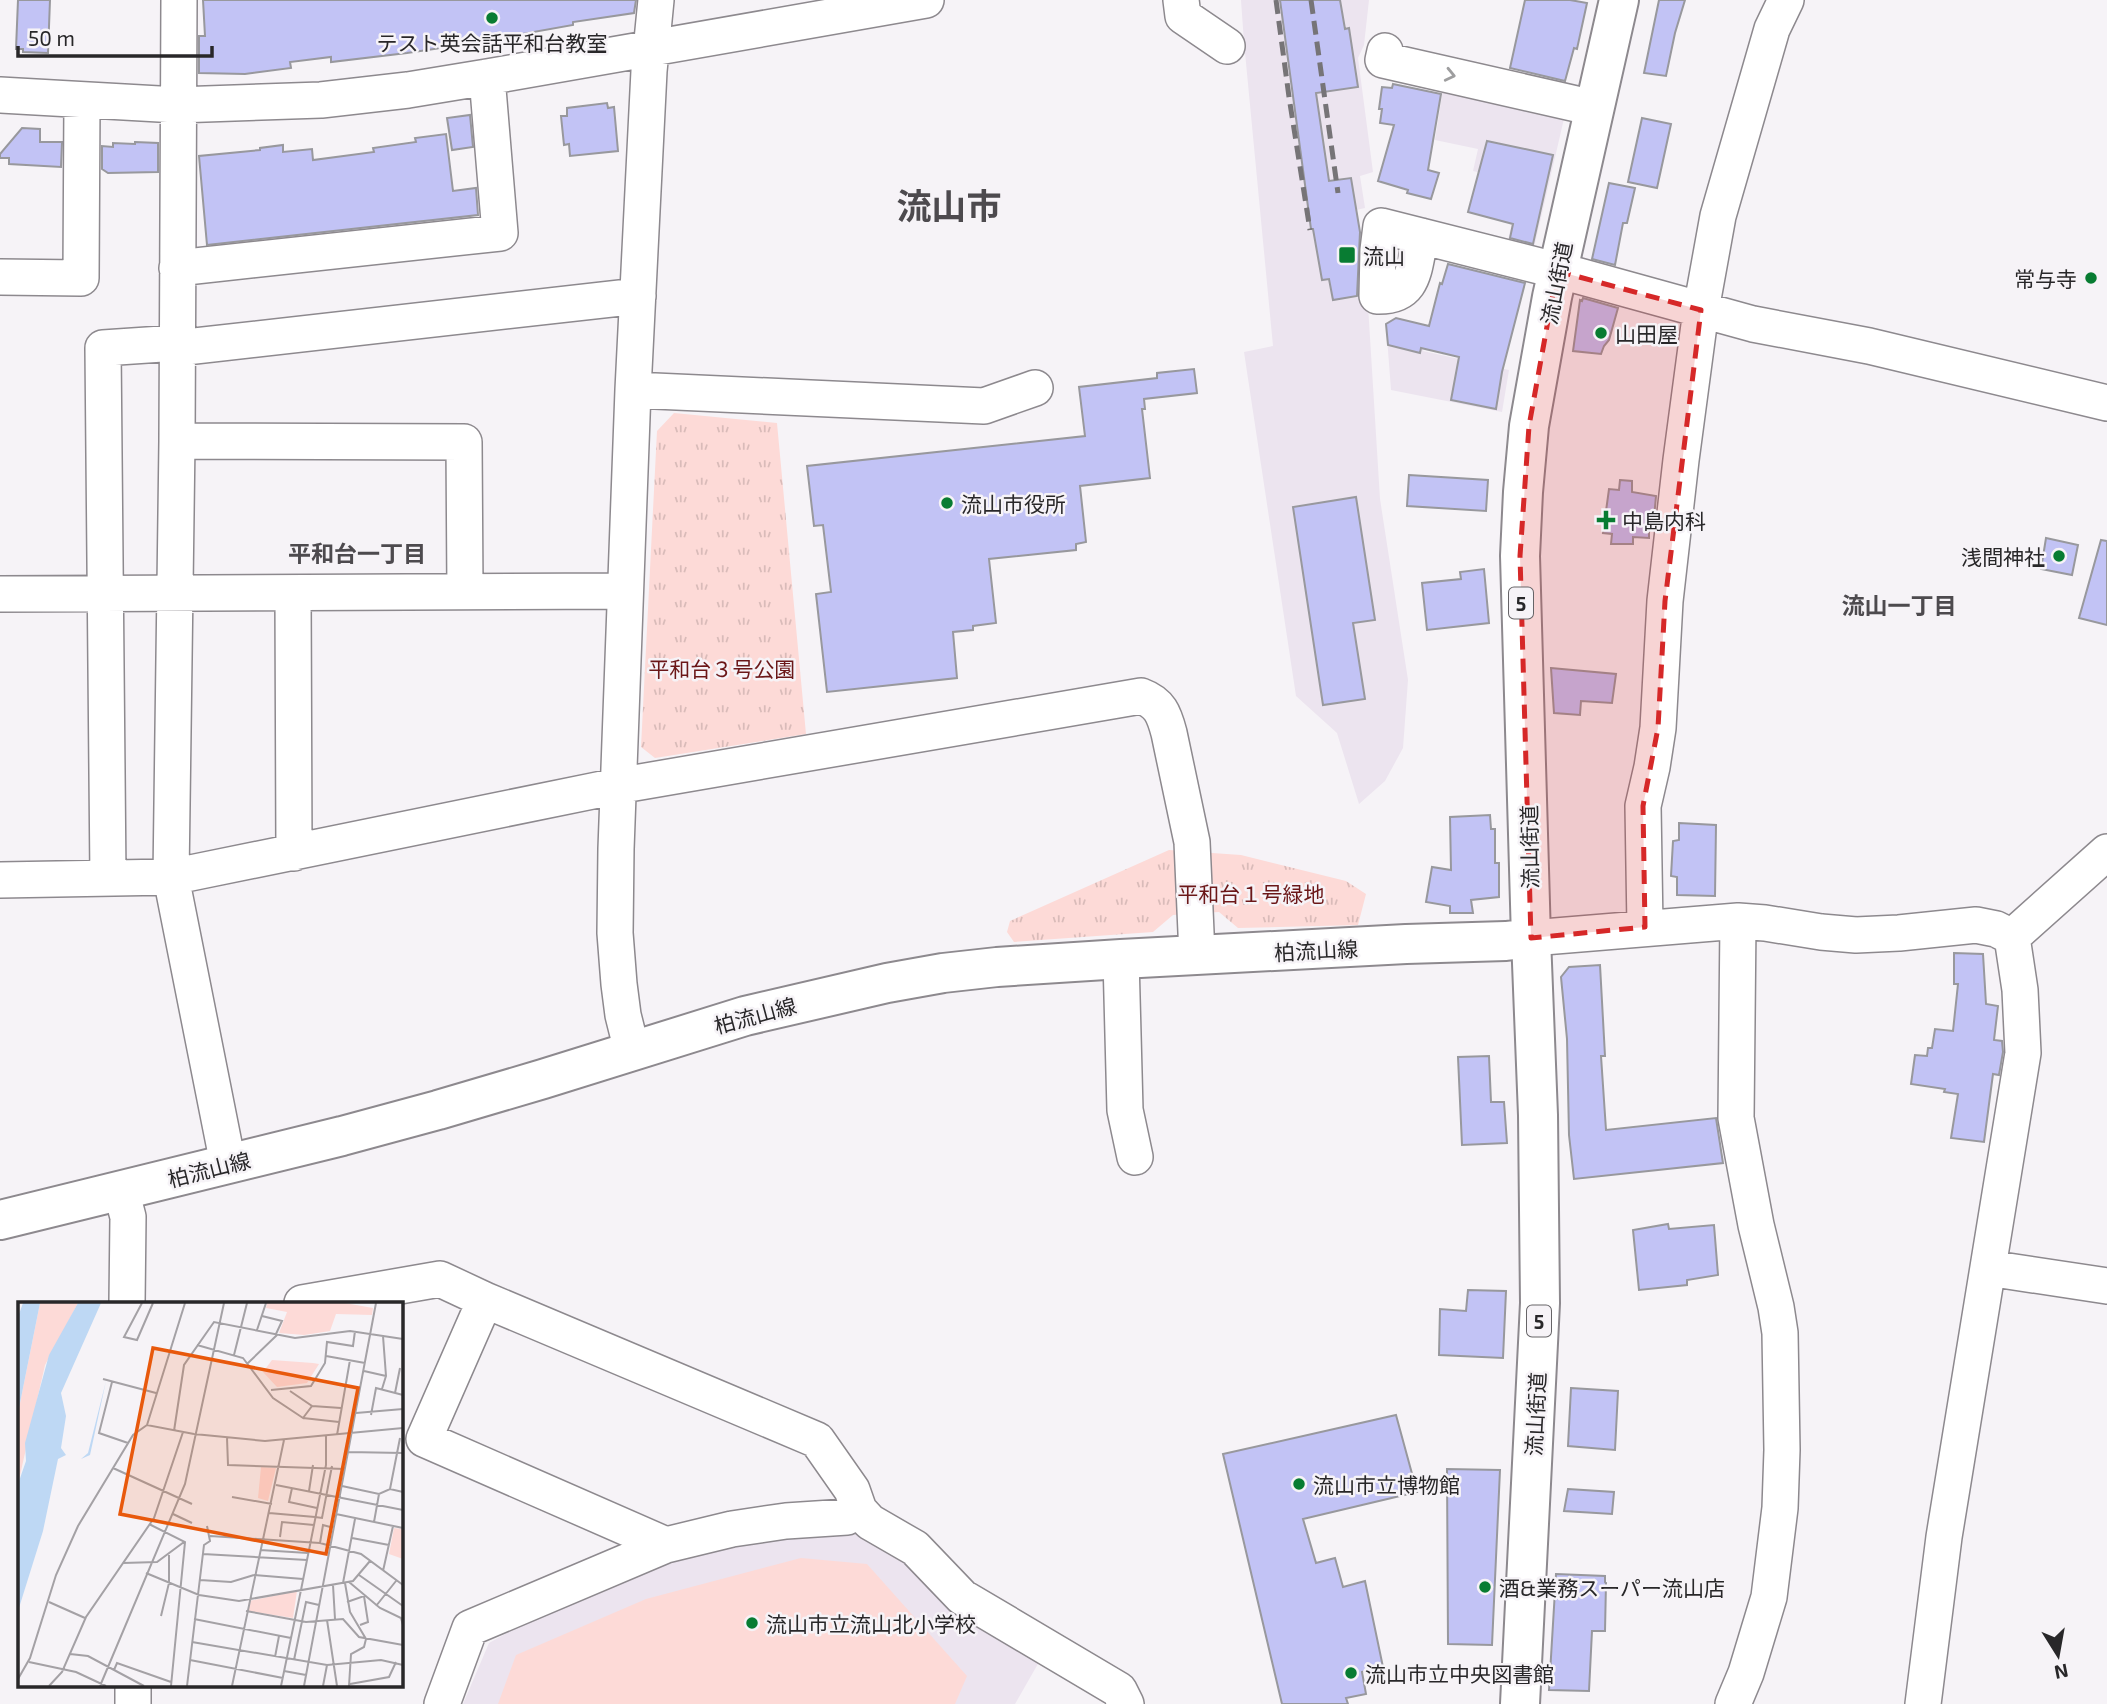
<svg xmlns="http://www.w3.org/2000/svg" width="2107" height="1704" viewBox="0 0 2107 1704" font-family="'Exo 2','Noto Sans JP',sans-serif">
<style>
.built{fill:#ece4ef}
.grass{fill:#fddad7}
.park{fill:url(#park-tufts)}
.building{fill:#c2c3f5;stroke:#98989d;stroke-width:2}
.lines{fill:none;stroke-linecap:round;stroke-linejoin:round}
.minor-casing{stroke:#8d898e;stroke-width:38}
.major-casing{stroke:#8d898e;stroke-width:42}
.minor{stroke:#fff;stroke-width:35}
.major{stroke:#fff;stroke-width:38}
.rail{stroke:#767477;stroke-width:5;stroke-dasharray:14 7;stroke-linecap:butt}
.oneway{stroke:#9e9e9f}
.marked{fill:#d62828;fill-opacity:0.2;stroke:#d62828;stroke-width:5;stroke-dasharray:14 9;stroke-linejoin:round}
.poi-dot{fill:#087c32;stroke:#f6f3f7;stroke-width:2.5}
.labels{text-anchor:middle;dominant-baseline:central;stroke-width:5;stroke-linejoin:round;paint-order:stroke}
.shield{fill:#f6f3f7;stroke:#666467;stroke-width:2}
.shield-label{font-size:19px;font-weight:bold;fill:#282729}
.poi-label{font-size:21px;fill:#282729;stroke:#f6f3f7;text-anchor:start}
.street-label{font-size:21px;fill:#282729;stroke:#f6f3f7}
.park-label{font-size:21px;fill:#6b1718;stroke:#f6f3f7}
.neighbourhood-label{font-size:23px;font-weight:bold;fill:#4d4a4e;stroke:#f6f3f7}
.town-label{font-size:35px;font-weight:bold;fill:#4d4a4e;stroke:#f6f3f7}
.inset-road{fill:none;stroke:#a4a1a5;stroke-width:2}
.view{fill:#e8590c;fill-opacity:0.15;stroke:#e8590c;stroke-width:3.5}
.inset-edge{fill:none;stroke:#282729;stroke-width:3.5}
</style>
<defs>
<pattern id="park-tufts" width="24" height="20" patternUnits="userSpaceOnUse" patternTransform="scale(1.75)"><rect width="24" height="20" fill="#fddad7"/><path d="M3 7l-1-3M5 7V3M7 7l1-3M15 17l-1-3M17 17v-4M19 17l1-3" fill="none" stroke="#d9bbb9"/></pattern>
</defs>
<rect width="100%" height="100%" fill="#f6f3f7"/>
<path class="built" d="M1241,0H1369L1364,45L1358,58L1373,172L1360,176L1365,208L1356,210L1366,273L1380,499L1408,680L1403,748L1385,781L1359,804L1337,733L1296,696L1244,352L1273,346L1244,42Z
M1444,82L1566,110L1533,252L1507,244L1521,183L1473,171L1478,149L1435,140Z
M1396,318L1428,326L1423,351L1509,370L1502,412L1391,390L1386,324Z
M870,1531L949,1603L1039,1662L1015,1704H463L489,1643L597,1582L747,1538Z"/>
<path class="grass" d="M801,1558L867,1564L967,1676L955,1704H498L516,1655L646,1599Z"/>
<path class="park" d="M674,413L777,423L806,734L655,758L641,747L657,431Z
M1169,850L1241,855L1346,881L1366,894L1358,925L1238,928L1219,912L1173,915L1153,932L1014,942L1007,932L1010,921Z"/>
<path class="building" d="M18,0H50L48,53L23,52V49H16Z
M203,0H636L634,13L573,22V25L522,34V36L407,53L331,62V57L290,62L291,68L245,74L199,73V36H205Z
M1280,0H1340L1345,29L1349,28L1358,87L1316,93L1329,181L1351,178L1360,232L1357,296L1333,300L1329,279L1322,280L1313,229H1311Z
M1525,0H1570L1587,3L1577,49L1574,48L1565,81L1510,68Z
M1659,0H1685L1675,33L1666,76L1644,73Z
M1393,84L1441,94L1428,170L1439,173L1431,199L1407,193L1408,190L1378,181L1394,125L1380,123L1382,109H1379L1382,87L1392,88Z
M607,103L608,108L614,107L618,151L570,156L569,144L564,145L561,116H567V108Z
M470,115L473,147L452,150L447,118Z
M1642,118L1671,124L1657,188L1628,182Z
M22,128L40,129V142H62L61,167L9,164V158H0V154Z
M446,134L453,191L476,188L478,215L207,245L199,156L260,150V148L283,145V152L312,149L313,160L374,152L373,148L416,142L415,138Z
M1487,141L1553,155L1533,244L1510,238L1513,224L1468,212Z
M135,142L158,143V172L108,173L102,169V146L113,147V143L135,144Z
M1609,183L1635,188L1627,223H1623L1615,265L1592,259Z
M1448,264L1525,283L1502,372L1496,409L1451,400L1459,357L1421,348L1420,353L1388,345L1386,324L1396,318L1429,326L1440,283L1442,284Z
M1583,298L1618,308L1609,340L1604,346L1601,354L1573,351L1580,300L1582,301Z
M1194,369L1197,393L1144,399L1145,409H1142L1150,478L1080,486L1086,542L1076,544V550L989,559L996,623L973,626V630L953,632L957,678L827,692L816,594L831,592L823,525L814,526L807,466L1085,436L1079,387L1157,378V373Z
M1409,475L1488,480L1486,511L1407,506Z
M1620,480L1632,481V492L1656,496L1653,529L1649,531V538L1633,537V544H1611L1612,534L1603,533L1609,489L1619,490Z
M1356,497L1375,620L1353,623L1365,699L1323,705L1293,507Z
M2046,538L2078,545L2072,575L2041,569Z
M2101,540L2107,541V625L2079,618Z
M1484,569L1489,623L1427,630L1422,583L1461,579L1460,572Z
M1551,668L1616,674L1612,703L1581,701L1580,715L1554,713Z
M1490,815L1491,829H1495V863H1499V897L1471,900L1473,913H1450V906L1426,902L1432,867L1451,870L1450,817Z
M1679,823L1716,825L1715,896L1677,895V877L1671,876L1673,841L1679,840Z
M1954,953L1983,954L1986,1004L1998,1006L1994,1040L2002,1041L2003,1052L1999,1075L1993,1074L1984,1142L1951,1138L1958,1094L1944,1092L1945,1089L1911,1084L1915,1055L1927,1056L1928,1048H1932L1935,1029L1953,1031L1958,984H1954Z
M1600,965L1605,1056H1601L1606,1130L1716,1118L1723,1163L1574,1179L1569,1135L1567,1039L1561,977L1569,967Z
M1489,1056L1491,1102H1504L1507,1143L1462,1145L1458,1057Z
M1668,1224L1669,1229L1714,1225L1718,1275L1687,1280V1285L1639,1290L1633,1230Z
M1468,1290L1506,1291L1503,1358L1439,1355L1440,1309L1466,1311Z
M1571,1388L1618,1391L1615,1450L1568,1446Z
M1396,1415L1417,1492L1303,1519L1316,1563L1335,1558L1343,1587L1365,1581L1383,1667L1362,1672L1366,1694L1346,1698L1348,1704H1282L1223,1454Z
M1447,1469L1500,1470L1492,1645L1448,1644Z
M1568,1489L1614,1492L1612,1514L1564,1511Z
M1556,1574L1605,1576V1582L1606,1583L1605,1631H1592L1589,1691L1549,1690Z"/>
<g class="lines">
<g class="minor-casing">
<path id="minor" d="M179,0L177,441L171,877L228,1164
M1181,0L1183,16L1227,46
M1385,51L1383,60L1594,108
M0,95L177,105L321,100L408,90L487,77L926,0
M1421,236C1413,267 1417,297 1377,296L1378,250L1381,226L1579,276L1753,324L1869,346L2107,403
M177,268L500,233L487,77
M0,277L81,278L82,101
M177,348L638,296
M633,390L984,406L1035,388
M177,441L464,442L465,591
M293,593L294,853
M0,594L624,591
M108,878L103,348L177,343
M0,880L171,877L617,786L1141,696C1160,703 1164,714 1169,733L1192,842L1197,955
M1645,927L1643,806L1652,767L1658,728L1665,601L1681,460L1701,310L1718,216L1772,29L1786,0
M2012,937L2107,852
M1531,938L1738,921L1765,923L1821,932L1856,935L1899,933L1976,925L1996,929L2012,937
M1121,959L1125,1110L1135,1157
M632,1051L623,1015L619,984L615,933L616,849L633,390L649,71L656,0
M121,1190L128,1217L127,1303
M1988,1268L2107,1286
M302,1303L440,1279L485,1300
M666,1545L424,1439L485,1300L817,1440L852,1490L859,1510L870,1522L915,1548L962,1597L1119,1690L1126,1704
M133,1685V1704
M442,1704L470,1628L666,1545L732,1529L786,1521L847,1517L859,1510
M1733,1704L1746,1673L1769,1597L1780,1508L1782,1450L1780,1333L1776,1307L1756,1225L1736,1118L1738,921
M1923,1704L1944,1537L2023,1053L2020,990L2012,937"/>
</g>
<g class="major-casing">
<path id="major" d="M0,1220L342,1136L438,1110L543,1079L745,1016L887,983L943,973L997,967L1121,959L1406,944L1506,941L1531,938
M1520,1704L1540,1303L1538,1115L1531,938L1520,556L1523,492L1529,426L1552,297L1619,0"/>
</g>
<use href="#minor" class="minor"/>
<use href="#major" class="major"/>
<path class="rail" d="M1276,0L1289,97L1310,230
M1311,0L1338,193"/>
</g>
<defs><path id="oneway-chevron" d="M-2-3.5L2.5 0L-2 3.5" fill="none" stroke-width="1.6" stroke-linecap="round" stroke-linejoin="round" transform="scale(1.75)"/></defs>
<use class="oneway" href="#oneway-chevron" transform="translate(1450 75) rotate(13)"/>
<path class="marked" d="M1557,271L1701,310L1665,601L1658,728L1643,806L1645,927L1531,938L1520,556L1529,426Z"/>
<g class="poi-dot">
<circle cx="492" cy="18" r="7"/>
<rect x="1338" y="246" width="18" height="18" rx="3.5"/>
<circle cx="2091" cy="278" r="7"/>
<circle cx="1601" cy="333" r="7"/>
<circle cx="947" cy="503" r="7"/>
<path d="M1602.5 509.5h7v7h7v7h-7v7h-7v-7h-7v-7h7z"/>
<circle cx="2059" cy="556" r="7"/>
<circle cx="1299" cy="1484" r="7"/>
<circle cx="1485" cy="1587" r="7"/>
<circle cx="752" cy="1623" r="7"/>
<circle cx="1351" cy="1673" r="7"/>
</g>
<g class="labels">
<g class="shield">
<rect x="1509" y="587.5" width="24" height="31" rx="5"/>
<rect x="1527" y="1305.5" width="24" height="31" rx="5"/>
</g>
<g class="shield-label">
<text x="1521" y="603">5</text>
<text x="1539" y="1321">5</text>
</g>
<g class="poi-label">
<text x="492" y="42" text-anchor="middle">テスト英会話平和台教室</text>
<text x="1363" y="255">流山</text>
<text x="2077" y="278" text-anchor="end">常与寺</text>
<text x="1615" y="333">山田屋</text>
<text x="961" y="503">流山市役所</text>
<text x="1622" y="520">中島内科</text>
<text x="2045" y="556" text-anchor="end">浅間神社</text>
<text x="1313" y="1484">流山市立博物館</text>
<text x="1499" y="1587">酒&amp;業務スーパー流山店</text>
<text x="766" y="1623">流山市立流山北小学校</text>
<text x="1365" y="1673">流山市立中央図書館</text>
</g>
<g class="street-label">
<text transform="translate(1556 283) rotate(-79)">流山街道</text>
<text transform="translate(1529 847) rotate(-91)">流山街道</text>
<text transform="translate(1316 950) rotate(-3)">柏流山線</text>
<text transform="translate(755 1015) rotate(-15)">柏流山線</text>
<text transform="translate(209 1169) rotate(-14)">柏流山線</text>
<text transform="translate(1535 1414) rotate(-87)">流山街道</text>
</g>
<g class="park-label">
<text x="722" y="668">平和台３号公園</text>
<text x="1251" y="893">平和台１号緑地</text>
</g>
<g class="neighbourhood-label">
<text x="357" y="553">平和台一丁目</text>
<text x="1899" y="605">流山一丁目</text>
</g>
<g class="town-label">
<text x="949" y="205">流山市</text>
</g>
</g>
<g transform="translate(18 1302)">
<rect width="385" height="385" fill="#f6f3f7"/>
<path d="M254,58L295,61L301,62L289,81L259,85L245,70Z" fill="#fddad7"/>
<path d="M22,1H60L27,63L0,182V111Z" fill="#fddad7"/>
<path d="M249,1H327L355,6L354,13L318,12L312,29L286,33L261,31L269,10L248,6ZM243,165L258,166L250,199L240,196ZM376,226L385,227V257L371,252ZM279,289L275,316L230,309L231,299Z" fill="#fddad7"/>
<path d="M5,1H22L0,111V15ZM60,1H83L43,91L48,114L43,146L48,153L40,157L25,229L0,309V182L8,159L7,141L31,53ZM88,79L72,153L63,157L70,151Z" fill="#bed8f4"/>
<path class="inset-road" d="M124,1L106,35L119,38L135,1M244,14L264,19L258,32M239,28L248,1M179,43L225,56L255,96L285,116L294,104L272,89M216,53L229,1M308,54L347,61M230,61L259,33M346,69L368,74M85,77L138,91M94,80L81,131L110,141M364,87L368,74L365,34M253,88L293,84L307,61L309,40L335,44L337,29M377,91L382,66M294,104L323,106M338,111L385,107M353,113L358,86L385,93M285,116L321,120M129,123L167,1M156,129L166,63L196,20L277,36L332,29L385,37M176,132L247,139L385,126M319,133L332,58M209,136L210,163L327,167M330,150L385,151M95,166L174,202M258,183L385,208M324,184L361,192L372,187L385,190M274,186L271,200L299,206M372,187L382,136M291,189L295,163M214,195L254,202M251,211L297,215M155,212L174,221M318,212L385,226M297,215L304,216L314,164M356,220L361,192M131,222L167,240L153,384M192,234L302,241L343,252L385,283M262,235L264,220L296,223M334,236L371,243M302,241L305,223L316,226M242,248L290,251M185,252L289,258M105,261L139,260L166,240M365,269L375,224M128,271L181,293L221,299L335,279L352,259M236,273L285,277M341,273L385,304M182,278L213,280L236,273M331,280L362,306L383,316L385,323M325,281L337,217M327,281L332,310L348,337L346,345L333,352L331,384M315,283L317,317M283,288L308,163V134M31,300L67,316M329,300L346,294L350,320L342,323M358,304L378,279M228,309L288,320L325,317L341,335L385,343M143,314L151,281V253M176,317L273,336M309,318L319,384M174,340L309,363L363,358L385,363M52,352L70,354L126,384M257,355L261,334M172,358L265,376M276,358L288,300L301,303M11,360L58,370L88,384M96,368L99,361L153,380M266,369L288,373M0,377L12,356L38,273L60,224L115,133L129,123L176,132M332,382L371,375L378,360M31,384L44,370L68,315L136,216L165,130M82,384L167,182L206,1M169,384L186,243L192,239L189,224M214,384L266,138M263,384L283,288M286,384L358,1M305,384L309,363"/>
<path class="view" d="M135,46L340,86L308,252L102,212Z"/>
<rect width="385" height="385" class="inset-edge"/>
</g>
<g transform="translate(2058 1655) rotate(169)" stroke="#f6f3f7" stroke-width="5" paint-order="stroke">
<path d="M0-5L12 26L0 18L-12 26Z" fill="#282729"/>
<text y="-10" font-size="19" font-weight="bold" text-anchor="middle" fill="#282729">N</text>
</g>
<path d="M18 46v10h194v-10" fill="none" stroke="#282729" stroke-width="3.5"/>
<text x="28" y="46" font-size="21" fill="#282729" stroke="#f6f3f7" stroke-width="5" paint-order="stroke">50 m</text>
</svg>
